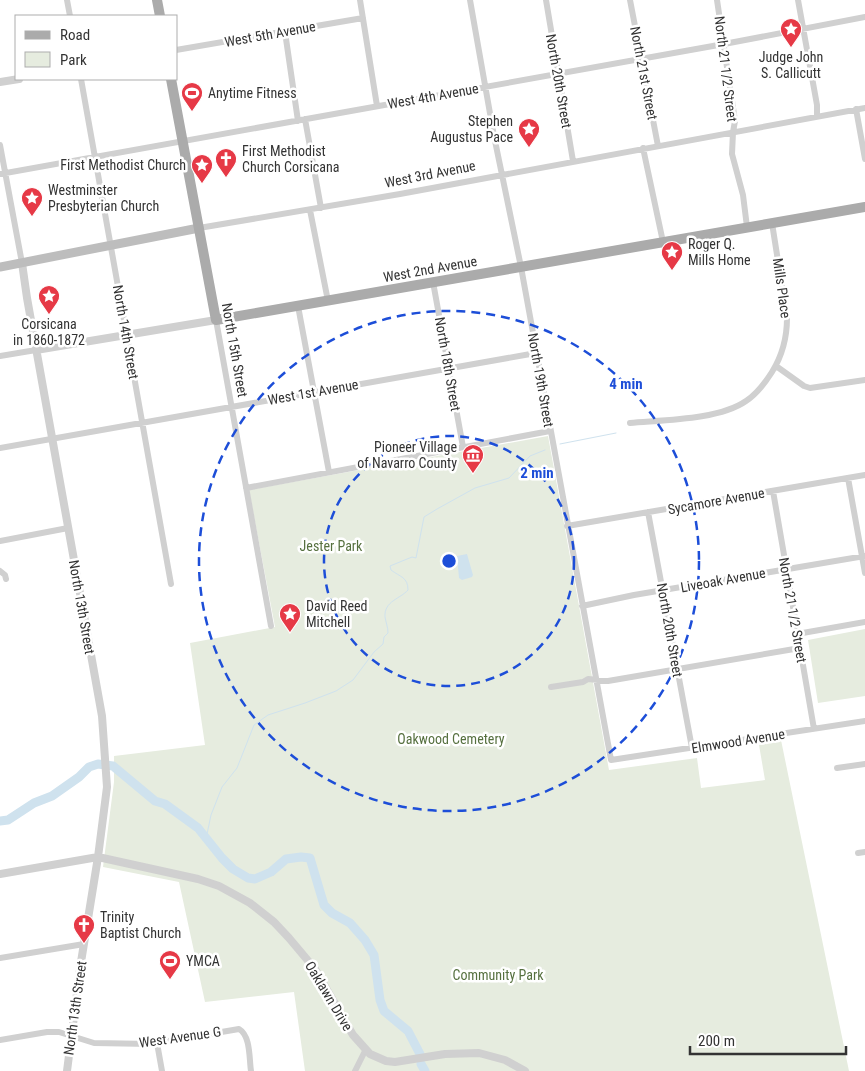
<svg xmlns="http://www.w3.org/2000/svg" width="865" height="1071" viewBox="0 0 865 1071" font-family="'Roboto Condensed',sans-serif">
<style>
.green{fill:#e6ecdf}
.water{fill:#cfe2ee}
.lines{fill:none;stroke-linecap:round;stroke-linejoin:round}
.stream{stroke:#cfe2ee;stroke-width:1}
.river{stroke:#cfe2ee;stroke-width:9}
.minor{stroke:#d0d0d0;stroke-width:6}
.tertiary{stroke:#d0d0d0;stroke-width:8}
.secondary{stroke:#bdbdbd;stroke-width:9}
.primary{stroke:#ababab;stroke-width:10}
.ring{fill:none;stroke:#1d4ed8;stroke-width:2.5;stroke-dasharray:9 6}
.labels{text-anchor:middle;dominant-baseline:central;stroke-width:5;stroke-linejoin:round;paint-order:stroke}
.street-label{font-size:14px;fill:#333;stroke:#fff}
.poi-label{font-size:14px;fill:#333;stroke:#fff;text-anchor:start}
.park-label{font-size:14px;fill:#56703f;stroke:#fff}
.centre{fill:#1d4ed8;stroke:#fff;stroke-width:2.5}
.ring-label{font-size:15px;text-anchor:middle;font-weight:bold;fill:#1d4ed8;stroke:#fff;stroke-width:5;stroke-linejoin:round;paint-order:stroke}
</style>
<rect width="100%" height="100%" fill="#fff"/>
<path class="green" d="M548,436L609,770L697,758L701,788L765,780L759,745L781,740L849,1071H305L294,992L205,1002L179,882L103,867L114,782V756L205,745L190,643L275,627L249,490Z
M865,629V696L818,703L808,640Z"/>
<path class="water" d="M467,554L473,575L472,577L462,580L459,578L457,556Z"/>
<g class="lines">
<path class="stream" d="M560,444L616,433
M206,839L211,815L222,787L237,768L254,725L268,715L305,703L336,691L353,680L374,652L383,644L384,637L388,633C388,627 386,623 385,617C384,601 400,599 408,590C408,577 400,577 391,570L390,566L412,557L416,558L424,517L437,509L475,488L509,478L530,456L545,450"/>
<path class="river" d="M0,821L8,820L34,803L52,796L79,777L89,767L98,764L113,766L155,801L165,804L198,828L222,858L233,869L248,878L255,879L271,872L286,859L301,857L310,858L324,905L332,913L350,923L365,940L374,955L380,1000L384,1011L408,1031L420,1054
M421,1064L425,1071"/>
<path class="minor" d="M67,0L70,16
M360,0L377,106
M470,0L494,136L521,267L611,760L865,721
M546,0L573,161
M630,0L658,146
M717,0L735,121L733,132L732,154L743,195L747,227
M798,0L817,105V116
M285,32L298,121
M176,50L363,18
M81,79L171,584
M856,109L865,159
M305,119L321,208
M0,145L22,263
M643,148L663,242
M0,174L724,44L865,17
M310,210L328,301
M199,228L400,194L865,108
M433,282L463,447
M298,306L329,472
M216,320L271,626
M0,356L36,350
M776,366L804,386L810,388L865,380
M630,423C662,420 719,420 746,401C757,394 765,383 772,372C782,356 787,337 787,318L772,223
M0,448L536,353
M848,478L865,573
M246,488L550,431
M773,491L814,729
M648,512L692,748
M567,526L865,475
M0,541L68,528
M0,571L5,575L6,579
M582,606L634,595L865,556
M797,634L865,622
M551,687L583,682L588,679L608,681L800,648
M837,768L865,764
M858,853L865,852
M0,958L84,944
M0,1040L47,1032H59L94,1043L151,1044L239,1029C251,1036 249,1059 251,1071
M157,1043L162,1071
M355,1071L365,1051"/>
<path class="tertiary" d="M0,82L19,79
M22,263L27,298L102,716L107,787L98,857L81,962L67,1071
M36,350L216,320
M0,874L98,857L198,879L219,886L250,903L274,922L289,938L315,969L353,1035L370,1054L386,1061L395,1062L445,1054L479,1053L505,1060L525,1071"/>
<path class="secondary" d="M0,267L199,228"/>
<path class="primary" d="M157,0L160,16
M171,79L216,320L865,207"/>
</g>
<g class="ring">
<circle cx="449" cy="561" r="125"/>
<circle cx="449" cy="561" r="250"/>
</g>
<defs>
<g id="sight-pin" transform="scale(1.125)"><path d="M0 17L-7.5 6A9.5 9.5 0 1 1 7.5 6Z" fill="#e63946" stroke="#fff"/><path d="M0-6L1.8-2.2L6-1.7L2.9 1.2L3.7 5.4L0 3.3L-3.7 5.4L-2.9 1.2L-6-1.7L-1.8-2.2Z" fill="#fff"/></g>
<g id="stadium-pin" transform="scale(1.125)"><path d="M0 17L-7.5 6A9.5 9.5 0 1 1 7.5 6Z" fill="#e63946" stroke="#fff"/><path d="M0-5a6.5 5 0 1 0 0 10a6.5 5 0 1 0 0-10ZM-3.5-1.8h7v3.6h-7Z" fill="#fff"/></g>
<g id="church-pin" transform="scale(1.125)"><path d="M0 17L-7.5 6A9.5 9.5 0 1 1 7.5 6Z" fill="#e63946" stroke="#fff"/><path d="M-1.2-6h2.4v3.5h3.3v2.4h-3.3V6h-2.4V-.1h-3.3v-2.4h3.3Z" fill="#fff"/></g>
<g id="museum-pin" transform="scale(1.125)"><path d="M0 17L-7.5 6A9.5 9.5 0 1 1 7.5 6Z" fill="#e63946" stroke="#fff"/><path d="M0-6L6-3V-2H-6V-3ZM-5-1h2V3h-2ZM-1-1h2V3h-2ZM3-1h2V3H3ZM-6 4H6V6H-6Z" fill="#fff"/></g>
</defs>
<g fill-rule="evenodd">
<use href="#sight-pin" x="791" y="29"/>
<use href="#stadium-pin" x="192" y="93"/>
<use href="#sight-pin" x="529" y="129"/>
<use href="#church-pin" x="226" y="159"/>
<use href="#sight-pin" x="202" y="165"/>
<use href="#sight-pin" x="32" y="198"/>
<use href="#sight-pin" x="672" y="252"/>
<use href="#sight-pin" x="49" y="296"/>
<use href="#museum-pin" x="473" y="455"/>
<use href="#sight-pin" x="290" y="614"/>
<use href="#church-pin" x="84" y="925"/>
<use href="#stadium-pin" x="170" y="961"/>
</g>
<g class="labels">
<g class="street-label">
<text transform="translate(270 34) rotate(-10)">West 5th Avenue</text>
<text transform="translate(726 69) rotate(83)">North 21 1/2 Street</text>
<text transform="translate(644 73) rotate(79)">North 21st Street</text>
<text transform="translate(559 81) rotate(80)">North 20th Street</text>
<text transform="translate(433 96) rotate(-10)">West 4th Avenue</text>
<text transform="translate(430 174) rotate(-11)">West 3rd Avenue</text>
<text transform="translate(430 269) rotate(-10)">West 2nd Avenue</text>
<text transform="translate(782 288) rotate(82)">Mills Place</text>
<text transform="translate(126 332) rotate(80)">North 14th Street</text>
<text transform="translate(235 350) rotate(80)">North 15th Street</text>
<text transform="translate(448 364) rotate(80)">North 18th Street</text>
<text transform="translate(541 380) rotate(80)">North 19th Street</text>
<text transform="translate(313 392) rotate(-10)">West 1st Avenue</text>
<text transform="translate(716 501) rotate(-10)">Sycamore Avenue</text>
<text transform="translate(723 580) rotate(-10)">Liveoak Avenue</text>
<text transform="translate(82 607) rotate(80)">North 13th Street</text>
<text transform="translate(793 610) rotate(80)">North 21 1/2 Street</text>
<text transform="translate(670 630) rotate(80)">North 20th Street</text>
<text transform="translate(738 741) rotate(-9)">Elmwood Avenue</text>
<text transform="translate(329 996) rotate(59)">Oaklawn Drive</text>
<text transform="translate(75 1008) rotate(-82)">North 13th Street</text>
<text transform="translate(180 1037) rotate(-8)">West Avenue G</text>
</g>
<g class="poi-label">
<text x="791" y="57" text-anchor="middle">Judge John<tspan x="791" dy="16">S. Callicutt</tspan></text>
<text x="208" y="93">Anytime Fitness</text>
<text x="513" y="121" text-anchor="end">Stephen<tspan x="513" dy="16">Augustus Pace</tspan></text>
<text x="242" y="151">First Methodist<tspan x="242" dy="16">Church Corsicana</tspan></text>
<text x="186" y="165" text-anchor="end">First Methodist Church</text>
<text x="48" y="190">Westminster<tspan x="48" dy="16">Presbyterian Church</tspan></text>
<text x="688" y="244">Roger Q.<tspan x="688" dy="16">Mills Home</tspan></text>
<text x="49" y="324" text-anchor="middle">Corsicana<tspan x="49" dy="16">in 1860-1872</tspan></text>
<text x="457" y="447" text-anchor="end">Pioneer Village<tspan x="457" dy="16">of Navarro County</tspan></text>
<text x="306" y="606">David Reed<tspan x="306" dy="16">Mitchell</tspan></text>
<text x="100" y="917">Trinity<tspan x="100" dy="16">Baptist Church</tspan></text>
<text x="186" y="961">YMCA</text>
</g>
<g class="park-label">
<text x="331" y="546">Jester Park</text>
<text x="451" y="739">Oakwood Cemetery</text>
<text x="498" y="975">Community Park</text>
</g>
</g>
<circle cx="449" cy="561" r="8" class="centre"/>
<g class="ring-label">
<text x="626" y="389">4 min</text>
<text x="537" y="478">2 min</text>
</g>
<rect x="15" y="15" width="162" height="65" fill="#ffffff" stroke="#adadad"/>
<rect x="25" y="31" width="25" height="8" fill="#ababab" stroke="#adadad"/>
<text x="60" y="40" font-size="15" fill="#333333">Road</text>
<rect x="25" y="52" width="25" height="15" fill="#e6ecdf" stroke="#adadad"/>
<text x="60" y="65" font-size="15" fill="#333333">Park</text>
<path d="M690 1046v8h156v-8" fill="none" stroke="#333333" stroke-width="2.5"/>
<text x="698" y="1046" font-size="15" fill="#333333" stroke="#ffffff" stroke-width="4" paint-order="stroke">200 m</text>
</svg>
